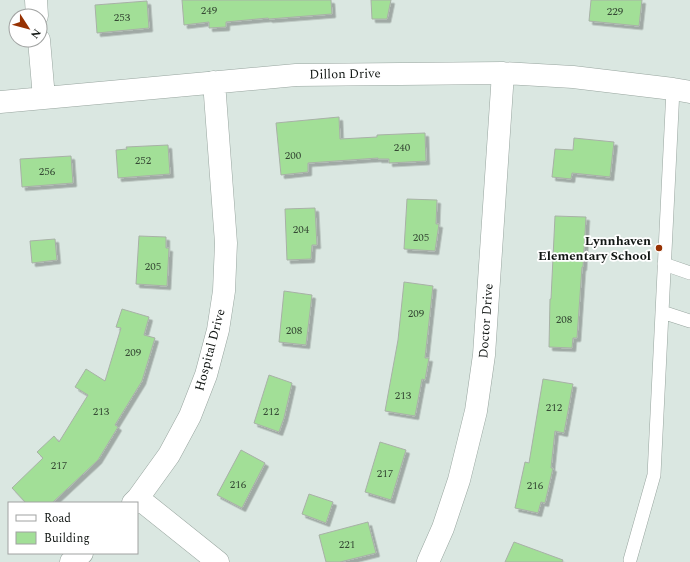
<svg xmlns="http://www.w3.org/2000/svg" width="690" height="562" viewBox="0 0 690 562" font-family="Spectral,serif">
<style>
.building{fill:#a2df97;stroke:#a8b1a7;filter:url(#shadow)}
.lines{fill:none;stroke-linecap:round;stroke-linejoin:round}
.service-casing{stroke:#98a59f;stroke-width:14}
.minor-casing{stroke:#98a59f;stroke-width:23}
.service{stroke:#fff;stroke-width:13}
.minor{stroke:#fff;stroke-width:22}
.poi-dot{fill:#973203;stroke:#fff;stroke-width:1.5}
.labels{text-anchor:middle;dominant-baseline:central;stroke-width:3.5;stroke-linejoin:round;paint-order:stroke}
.number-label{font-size:11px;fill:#354834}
.street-label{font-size:13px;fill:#111613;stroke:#fff}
.poi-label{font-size:13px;font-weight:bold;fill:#111613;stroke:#fff;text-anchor:end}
</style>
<defs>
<filter id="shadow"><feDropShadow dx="3.5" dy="3.5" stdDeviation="0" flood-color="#0004"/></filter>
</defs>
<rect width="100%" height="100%" fill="#dae7e1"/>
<path class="building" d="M182,0H331L332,14L269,19L268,18L226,22V27L209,28V22L184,25Z
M371,0H391L387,19H372Z
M591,0H642L639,26L589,21Z
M147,1L149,28L97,33L95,5Z
M339,117L340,139L377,137V135L425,133L426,161L389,163V159H378V158L308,163V172L281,175L276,123Z
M574,138L614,142L610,177L572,173L571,179L552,177L555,149L573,150Z
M168,145L170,174L118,178L116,150L127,149L126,147Z
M71,156L73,183L22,187L20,159Z
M407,199L437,200L436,224H439L435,251L404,249Z
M315,208L317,245H312L311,259L287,260L285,209Z
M555,216L586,217L583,267H582L577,338H573L572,348L549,347L550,299H551Z
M139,236L166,237V248H169L167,286L136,284Z
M55,239L57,260L32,263L30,241Z
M404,282L433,286L425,358H429L425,380L422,379L415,416L385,411L398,340Z
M284,291L312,295L306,345L279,342Z
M122,309L149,317L144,335L155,338L142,381L115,425L118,427L98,460L52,503H26L12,488L43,458L37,452L54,436L59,442L88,395L75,387L86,369L105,381L121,328L116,327Z
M269,375L292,383L284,418L279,432L254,423Z
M543,379L573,384L564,433L555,431L551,468H553L545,503L541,502L538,513L515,508L525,462L529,463Z
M380,442L406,450L391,500L365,492Z
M241,450L265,463L242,508L217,495Z
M309,494L333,502L326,523L302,514Z
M368,522L376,553L340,562H326L319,535Z
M514,542L563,560L562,562H505Z"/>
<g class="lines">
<g class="service-casing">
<path id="service" d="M664,264L690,273
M662,312L690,321
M630,560L654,475L673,89"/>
</g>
<g class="minor-casing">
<path id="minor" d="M36,0L37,16
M39,40L44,98
M0,102L296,75L503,73L573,77L673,89L690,92
M138,498L218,562
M133,503L138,498L169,455L190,416L206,375L218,330L224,291L226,243L214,82
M71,562L82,553
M428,562L443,528L459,480L476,411L484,355L503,73"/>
</g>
<use href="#service" class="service"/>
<use href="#minor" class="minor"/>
</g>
<circle class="poi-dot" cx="659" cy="248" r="4"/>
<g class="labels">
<g class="number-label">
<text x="209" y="10">249</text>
<text x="615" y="11">229</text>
<text x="122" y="17">253</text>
<text x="402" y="147">240</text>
<text x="293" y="155">200</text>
<text x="143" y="160">252</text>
<text x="47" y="171">256</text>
<text x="301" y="229">204</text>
<text x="421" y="237">205</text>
<text x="153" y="266">205</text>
<text x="416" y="313">209</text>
<text x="564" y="319">208</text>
<text x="294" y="330">208</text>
<text x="133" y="352">209</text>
<text x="403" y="395">213</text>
<text x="554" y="407">212</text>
<text x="101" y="411">213</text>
<text x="271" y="411">212</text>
<text x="59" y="465">217</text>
<text x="385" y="473">217</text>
<text x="238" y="484">216</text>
<text x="535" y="485">216</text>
<text x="347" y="544">221</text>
</g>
<g class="street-label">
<text transform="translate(345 74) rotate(-1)">Dillon Drive</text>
<text transform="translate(486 321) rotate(-86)">Doctor Drive</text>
<text transform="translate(210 350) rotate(-75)">Hospital Drive</text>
</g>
<g class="poi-label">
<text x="651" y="241">Lynnhaven<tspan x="651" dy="15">Elementary School</tspan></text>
</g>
</g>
<rect x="8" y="502" width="130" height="52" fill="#ffffff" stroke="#a0a2a1"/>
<rect x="16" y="515" width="20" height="6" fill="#ffffff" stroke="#a0a2a1"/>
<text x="44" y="522" font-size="12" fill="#111613">Road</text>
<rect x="16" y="532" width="20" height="12" fill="#a2df97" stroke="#a0a2a1"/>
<text x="44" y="542" font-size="12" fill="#111613">Building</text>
<g transform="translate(28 28) rotate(126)"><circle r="19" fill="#ffffff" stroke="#a0a2a1"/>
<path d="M0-3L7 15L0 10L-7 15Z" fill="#973203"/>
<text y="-6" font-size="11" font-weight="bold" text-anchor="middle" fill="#111613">N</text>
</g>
</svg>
